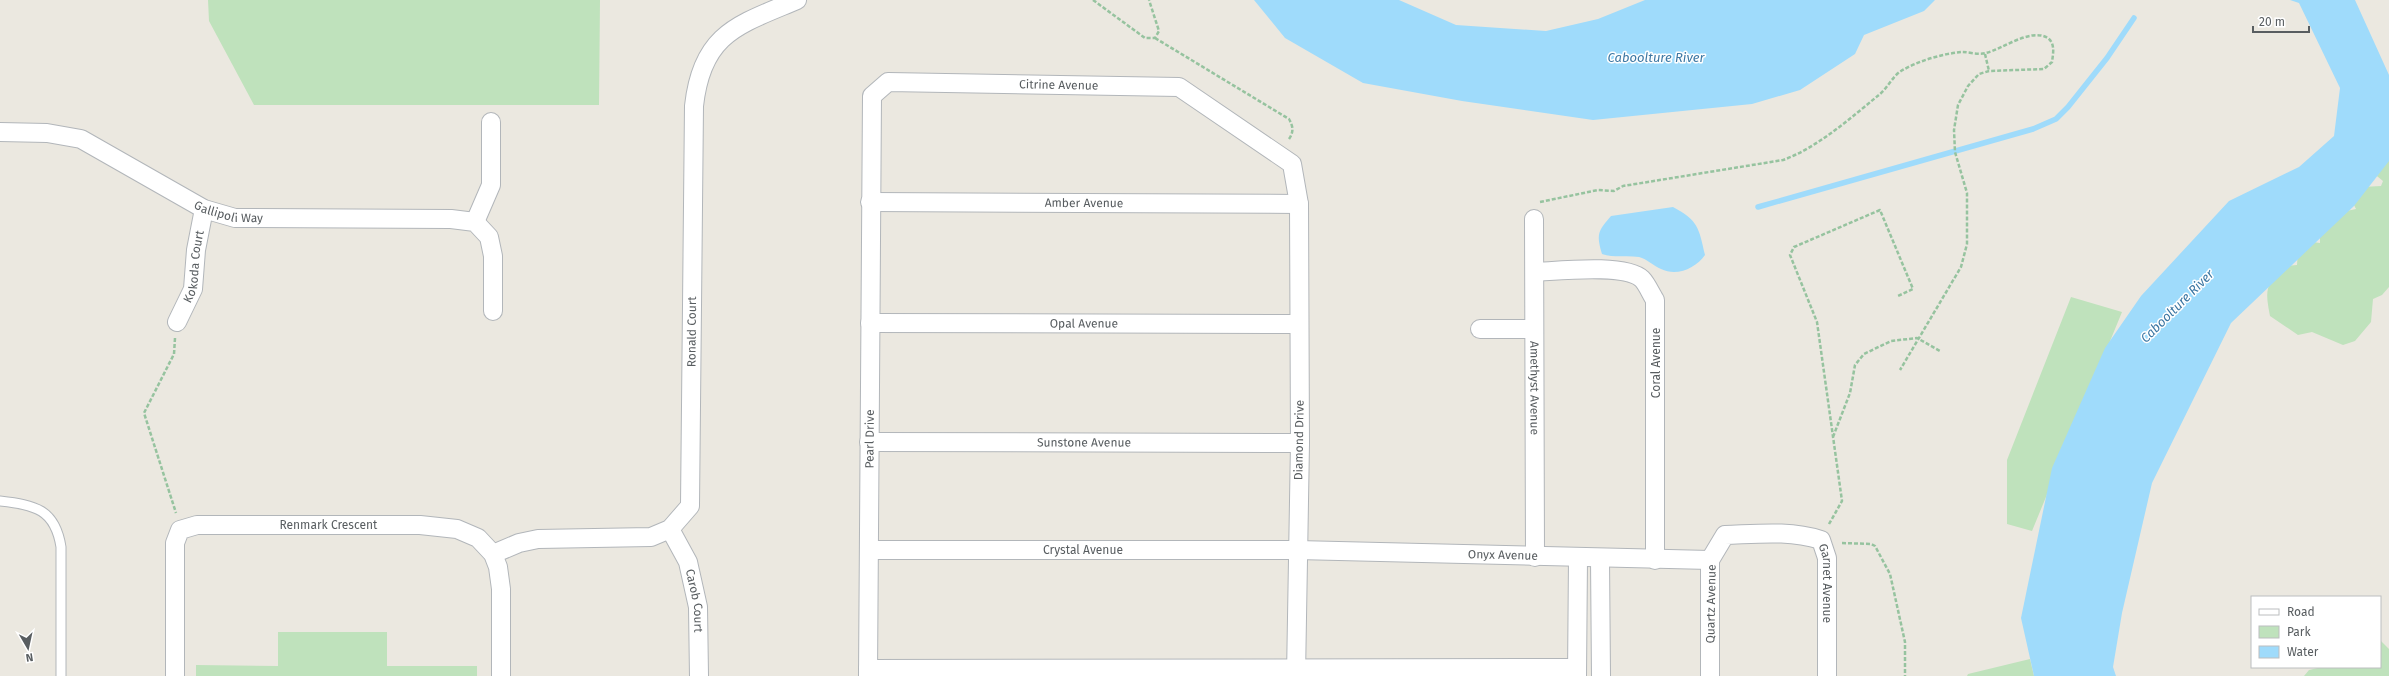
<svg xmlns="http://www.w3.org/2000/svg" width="2389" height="676" viewBox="0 0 2389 676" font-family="'Fira Sans',sans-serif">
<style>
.green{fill:#bfe2bc}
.water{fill:#9fdbfb}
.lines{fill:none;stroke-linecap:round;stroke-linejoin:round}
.stream{stroke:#9fdbfb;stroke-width:5.5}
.lane-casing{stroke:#b2b6ba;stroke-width:11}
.street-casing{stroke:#b2b6ba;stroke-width:20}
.path{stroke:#96c39f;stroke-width:2.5;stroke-dasharray:4 2;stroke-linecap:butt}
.lane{stroke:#fff;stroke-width:9}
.street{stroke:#fff;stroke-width:18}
.labels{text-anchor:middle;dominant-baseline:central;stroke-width:3;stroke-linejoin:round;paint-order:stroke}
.street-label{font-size:12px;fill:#585d60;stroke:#fff}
.water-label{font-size:13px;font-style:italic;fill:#3c77a3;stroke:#fff}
</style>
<rect width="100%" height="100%" fill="#ebe8e0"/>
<path class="green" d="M208,0H600L599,105H254L209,21Z
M2389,151V287L2382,295L2373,299L2371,322L2355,341L2343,345L2312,332L2298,335L2270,316C2265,289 2265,286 2285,266L2297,265L2298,249L2306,241L2320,243V229L2337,213L2356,209L2351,199L2362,187L2381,186L2383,181L2372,172Z
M2071,297L2122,312L2032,531L2007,524V460Z
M278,632H387V666H477V676H196V665L278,666Z
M2380,640L2389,649V676H2304L2309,670L2322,667H2380Z
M2030,659L2034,676H1967L1968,674Z"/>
<path class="water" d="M1254,0H1399L1456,25L1546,31L1598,19L1645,0H1935L1924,11L1864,35L1855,54L1800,90L1752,104L1593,120L1462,101L1363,83L1285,38Z
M2290,0H2355L2389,75V161L2354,206L2231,323L2152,483L2122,613L2113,667L2116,676H2034L2021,618L2052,468L2105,348L2141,296L2229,201L2299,167L2334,136L2340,88L2299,3Z
M1673,207C1698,220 1699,228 1705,255C1696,268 1677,277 1661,269C1654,266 1647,259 1639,257C1627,255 1614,258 1602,254C1596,234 1598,231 1611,216Z"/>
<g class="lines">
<path class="stream" d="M1758,207L2033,129L2056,119L2068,107L2107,58L2134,18"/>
<g class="lane-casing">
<path id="lane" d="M0,501C35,505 55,509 61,547V676"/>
</g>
<g class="street-casing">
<g id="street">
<path id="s1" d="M0,132L47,133L81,139L204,209L235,218L451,219L475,222L489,237L493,256V311"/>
<path id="s2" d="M870,202L1299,204"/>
<path id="s3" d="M1534,219L1535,557"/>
<path d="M475,222L491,185V122"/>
<path d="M1535,272C1558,271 1625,263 1642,279C1647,284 1651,294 1655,300V560"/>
<path id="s4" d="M177,322L193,289L196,250L204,209"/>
<path id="s5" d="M870,323L1299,324"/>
<path d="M1480,329H1534"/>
<path id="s6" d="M869,442L1300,443"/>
<path id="s7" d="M670,529L688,562L698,607L699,676"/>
<path id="s8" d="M869,550H1297L1710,560"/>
<path id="s9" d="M493,554L519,543L538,539L651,537L670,529L690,506L694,106C702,33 738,25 797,0"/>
<path d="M1600,559L1601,676"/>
<path d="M868,669L1577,668"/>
<path id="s10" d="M175,676V543L180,530L197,525H420L457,529L478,538L493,554L498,567L501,589V676"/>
<path id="s11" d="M868,676L872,96L888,82L1179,87L1292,164L1299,204L1300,443L1296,676"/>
<path d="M1577,676L1578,558"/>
<path id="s12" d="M1710,676V560L1725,535C1757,534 1789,530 1821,540L1827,558V676"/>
</g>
</g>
<path class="path" d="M1093,0L1145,38H1155L1159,31L1149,0
M1155,38L1289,119C1293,126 1294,132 1289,139
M1985,54L1989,71
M1540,202L1598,190L1614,191L1623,186L1783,160C1817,148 1852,117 1880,94C1888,87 1893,76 1901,71C1918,61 1941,54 1962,52C1969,52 1978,55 1986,53C2002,49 2029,29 2046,37C2056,42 2053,54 2052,62L2044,69L1989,71L1979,74L1968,86L1958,105L1954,130L1955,152L1967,193V244L1961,267L1900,370
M175,338L174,354L144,413L176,513
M1833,437L1850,393L1855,365L1864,354L1891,341L1917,338L1940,351
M1829,524L1842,501L1817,322L1790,255L1794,247L1880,210L1913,289L1898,296
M1842,543L1871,544L1875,546L1890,574L1905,642V676"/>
<use href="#lane" class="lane"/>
<use href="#street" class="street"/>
</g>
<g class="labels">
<g class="street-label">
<text stroke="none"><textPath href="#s11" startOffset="772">Citrine Avenue</textPath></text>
<text stroke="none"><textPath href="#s2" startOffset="214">Amber Avenue</textPath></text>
<text stroke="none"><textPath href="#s1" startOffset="248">Gallipoli Way</textPath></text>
<text stroke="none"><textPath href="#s4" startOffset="59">Kokoda Court</textPath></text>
<text stroke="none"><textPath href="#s5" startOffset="214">Opal Avenue</textPath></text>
<text stroke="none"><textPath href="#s9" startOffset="386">Ronald Court</textPath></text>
<text transform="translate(1656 363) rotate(-90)">Coral Avenue</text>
<text stroke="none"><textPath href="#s3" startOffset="169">Amethyst Avenue</textPath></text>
<text stroke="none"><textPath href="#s11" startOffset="237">Pearl Drive</textPath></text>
<text transform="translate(1299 440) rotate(-89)">Diamond Drive</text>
<text stroke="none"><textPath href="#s6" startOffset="215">Sunstone Avenue</textPath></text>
<text stroke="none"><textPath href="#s10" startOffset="296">Renmark Crescent</textPath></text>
<text stroke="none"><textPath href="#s8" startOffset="214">Crystal Avenue</textPath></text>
<text stroke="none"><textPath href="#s8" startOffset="634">Onyx Avenue</textPath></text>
<text stroke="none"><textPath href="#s12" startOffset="286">Garnet Avenue</textPath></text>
<text stroke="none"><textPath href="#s7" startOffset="77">Carob Court</textPath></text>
<text transform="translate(1711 604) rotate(-89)">Quartz Avenue</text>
</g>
<g class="water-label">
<text x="1656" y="57">Caboolture River</text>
<text transform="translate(2177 306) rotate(-45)">Caboolture River</text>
</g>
</g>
<rect x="2251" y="596" width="130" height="72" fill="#ffffff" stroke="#bcbebf"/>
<rect x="2259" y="609" width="20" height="6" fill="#ffffff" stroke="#bcbebf"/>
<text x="2287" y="616" font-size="12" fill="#585d60">Road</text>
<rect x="2259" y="626" width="20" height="12" fill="#bfe2bc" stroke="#bcbebf"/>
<text x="2287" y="636" font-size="12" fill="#585d60">Park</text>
<rect x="2259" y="646" width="20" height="12" fill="#9fdbfb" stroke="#bcbebf"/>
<text x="2287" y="656" font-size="12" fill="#585d60">Water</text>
<g transform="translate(28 648) rotate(171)" stroke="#ffffff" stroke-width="3" paint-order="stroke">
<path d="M0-3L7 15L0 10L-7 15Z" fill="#585d60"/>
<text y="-6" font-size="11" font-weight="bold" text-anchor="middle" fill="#585d60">N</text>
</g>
<path d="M2253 26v6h56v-6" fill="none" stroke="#585d60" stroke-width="2"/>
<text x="2259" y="26" font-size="12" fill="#585d60" stroke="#ffffff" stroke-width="3" paint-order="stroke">20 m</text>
</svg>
